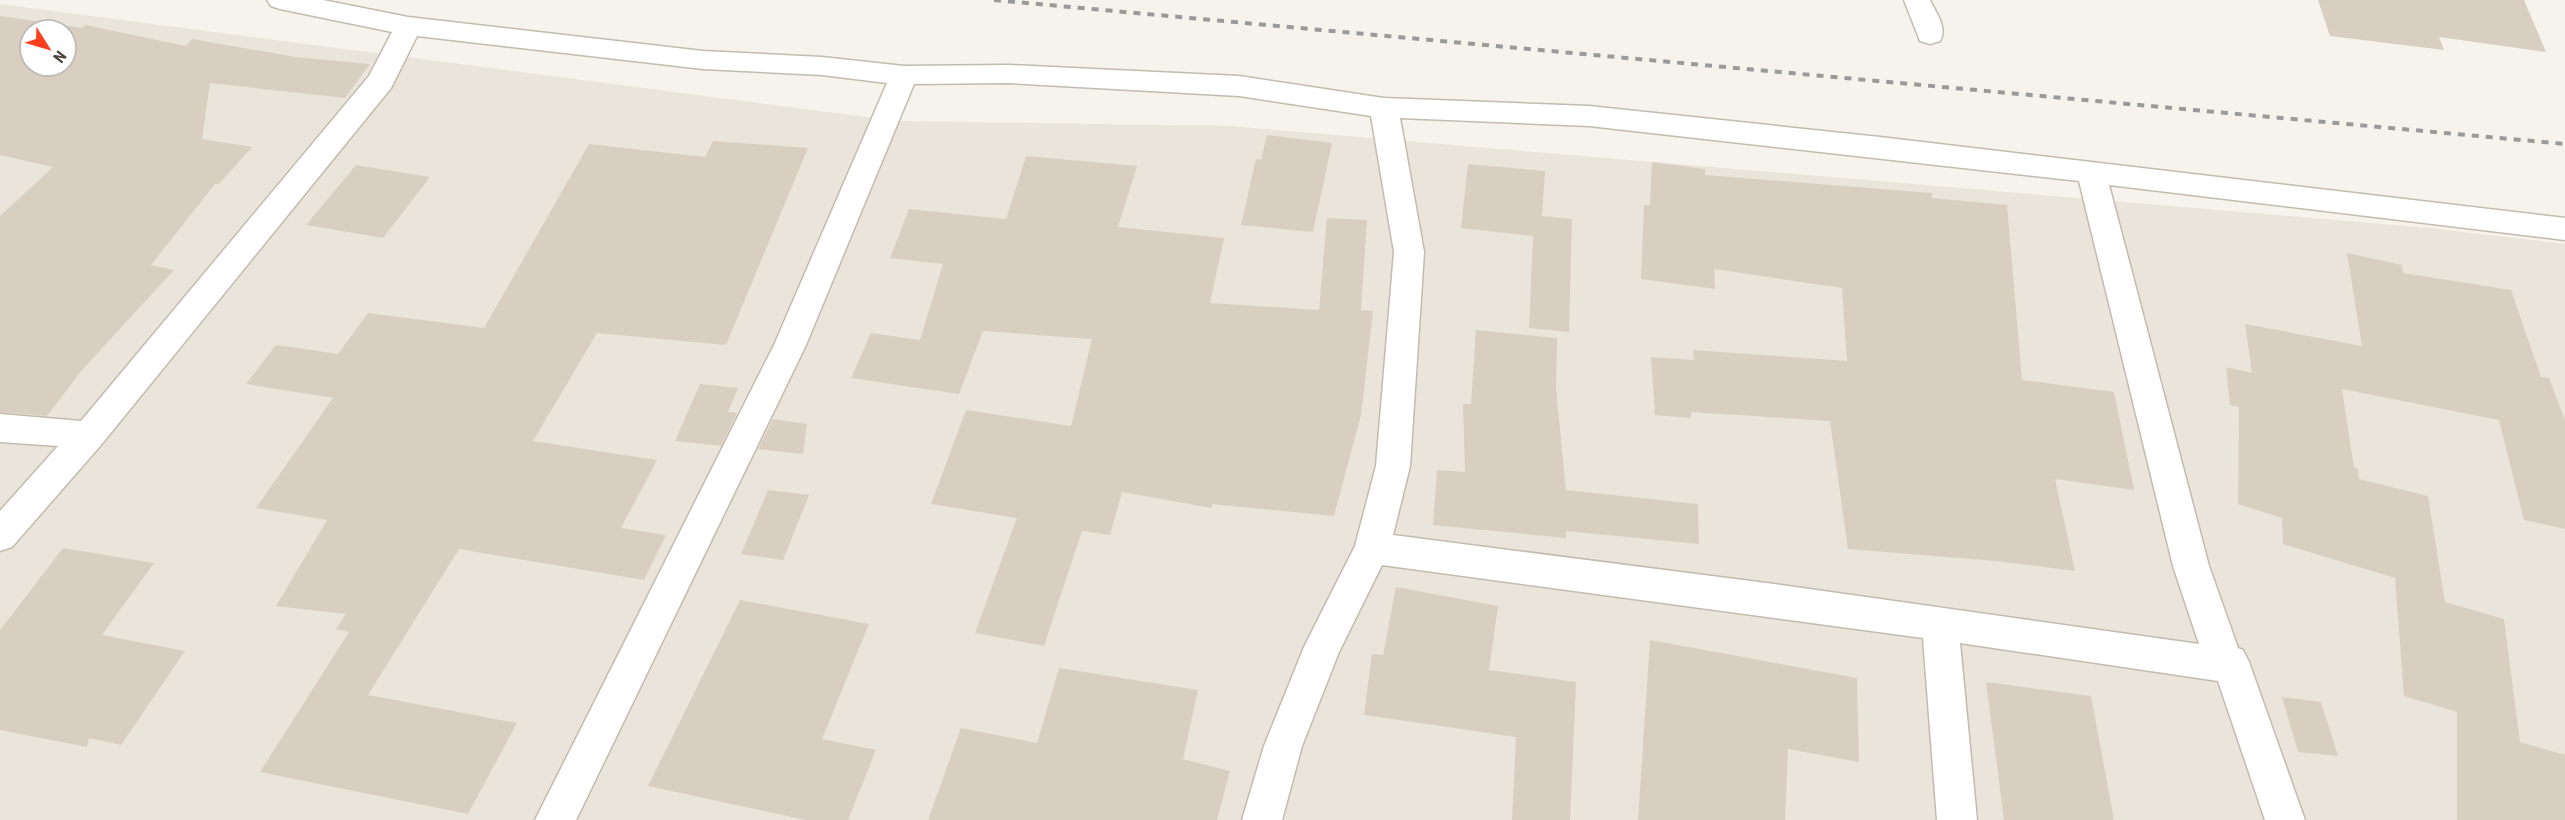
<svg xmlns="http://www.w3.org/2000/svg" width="2565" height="820" viewBox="0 0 2565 820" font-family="'Roboto Condensed',sans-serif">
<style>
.residential{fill:#eae5da;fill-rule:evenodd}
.building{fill:#d8cfc1;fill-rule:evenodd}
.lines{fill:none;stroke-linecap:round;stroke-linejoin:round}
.street-casing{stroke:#c2bbae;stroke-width:3}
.street{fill:#fff;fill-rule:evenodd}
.rail{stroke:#9a9a9a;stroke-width:4;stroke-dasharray:7 7;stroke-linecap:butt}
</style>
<rect width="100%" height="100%" fill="#f6f3ec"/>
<path class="residential" d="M0,4L897,121L1230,126L2430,228L2565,244V820H0ZM30,30H66V66H30Z"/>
<path class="building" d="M2318,0H2524L2546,52L2439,37L2444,50L2330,36Z
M0,16L82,28L85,25L186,46L192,39L295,57L370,64L345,98L210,83L202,139L252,147L219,184H215L151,265L174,270L82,370L47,416L0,412V216L53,167L0,155ZM30,30H66V66H30Z
M1267,135L1332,143L1313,232L1241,225L1256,159L1261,160Z
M713,141L808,148L726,345L597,333L533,441L657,460L621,528L666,535L644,580L459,549L368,695L517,723L468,814L260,772L349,632L336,629L346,614L276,606L327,520L256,508L333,398L246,384L276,345L338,354L368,313L484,328L589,144L705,157Z
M1026,156L1137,166L1118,227L1224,238L1210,303L1319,310L1327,218L1367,220L1361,310L1373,311L1361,415L1334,516L1212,504V508L1122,492L1110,535L1082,531L1044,646L975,633L1017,518L931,504L966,410L1071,426L1092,339L983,331L959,394L851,378L871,333L920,340L943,264L890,258L909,209L1006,219Z
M1652,162L1705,169V175L1932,193V198L2007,205L2022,380L2114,392L2134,490L2055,479L2075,571L1996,561L1848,549L1830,421L1691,412V418L1655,415L1651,357L1694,360L1693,350L1847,361L1842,288L1714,269L1715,289L1641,279L1644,205H1650Z
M1468,164L1545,171L1542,216L1572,219L1569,332L1529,328L1533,236L1461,228Z
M356,165L430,177L383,238L306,225Z
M2347,253L2402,265L2403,273L2511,290L2541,377L2549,378L2565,420V529L2524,520L2499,420L2342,389L2354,468L2358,469L2359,479L2428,496L2445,602L2504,619L2520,742L2565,755V820H2457V712L2404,696L2395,578L2283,544L2282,518L2238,504L2239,407L2230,405L2226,367L2252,373L2245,324L2362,346Z
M1476,330L1557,338L1556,389L1566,490L1698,504L1699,544L1566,531V538L1433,525L1437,470L1465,472L1463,404H1471Z
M700,384L738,388L728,412L737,413L721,446L675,441Z
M773,419L807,424L803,454L758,449Z
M768,490L809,495L783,560L741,554Z
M63,548L154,563L102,635L185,651L121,745L89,738L87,747L0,730V630Z
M1396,587L1498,606L1489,670L1576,682L1570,820H1512L1516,737L1364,715L1372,654L1383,655Z
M740,600L869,624L822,739L876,750L848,820H806L648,786Z
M1650,640L1857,678L1859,762L1788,749L1785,820H1638Z
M1059,668L1198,690L1183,759L1230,771L1217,820H928L961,728L1037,743Z
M1986,682L2091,696L2114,820H2004Z
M2282,697L2321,702L2338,756L2298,752Z"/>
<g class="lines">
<g class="street-casing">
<path id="street" d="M267,0H323L408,17L703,51L822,57L904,66L1009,65L1239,76L1384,98L1589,106L1880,137L2565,218V240L2109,185L2209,566L2238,648L2243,650L2249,662L2305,820H2265L2218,681L1960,643L1977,820H1937L1923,638L1382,565L1339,652L1302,746L1282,820H1242L1264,746L1304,647L1355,546L1376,466L1394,252L1371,116L1239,96L1009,83L914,84L806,345L576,820H535L774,345L887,83L822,75L703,69L417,36L391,88L101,445L12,547L0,551V511L58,446L0,442V414L81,421L369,76L392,32L280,9L271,6ZM1400,118L1589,126L2079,181L2173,566L2199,644L1781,585L1393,535L1410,466L1424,252Z
M1904,0H1930C1936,13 1948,28 1940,41L1930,44L1920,41Z"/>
</g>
<use href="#street" class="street"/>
<path class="rail" d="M994,0L2565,144"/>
</g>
<g transform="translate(48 48) rotate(127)"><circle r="28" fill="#ffffff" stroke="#b7b4b0" stroke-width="1.5"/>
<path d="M0-4.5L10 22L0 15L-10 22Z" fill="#fc3f1d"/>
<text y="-9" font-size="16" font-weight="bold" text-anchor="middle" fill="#4b4439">N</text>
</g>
</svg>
